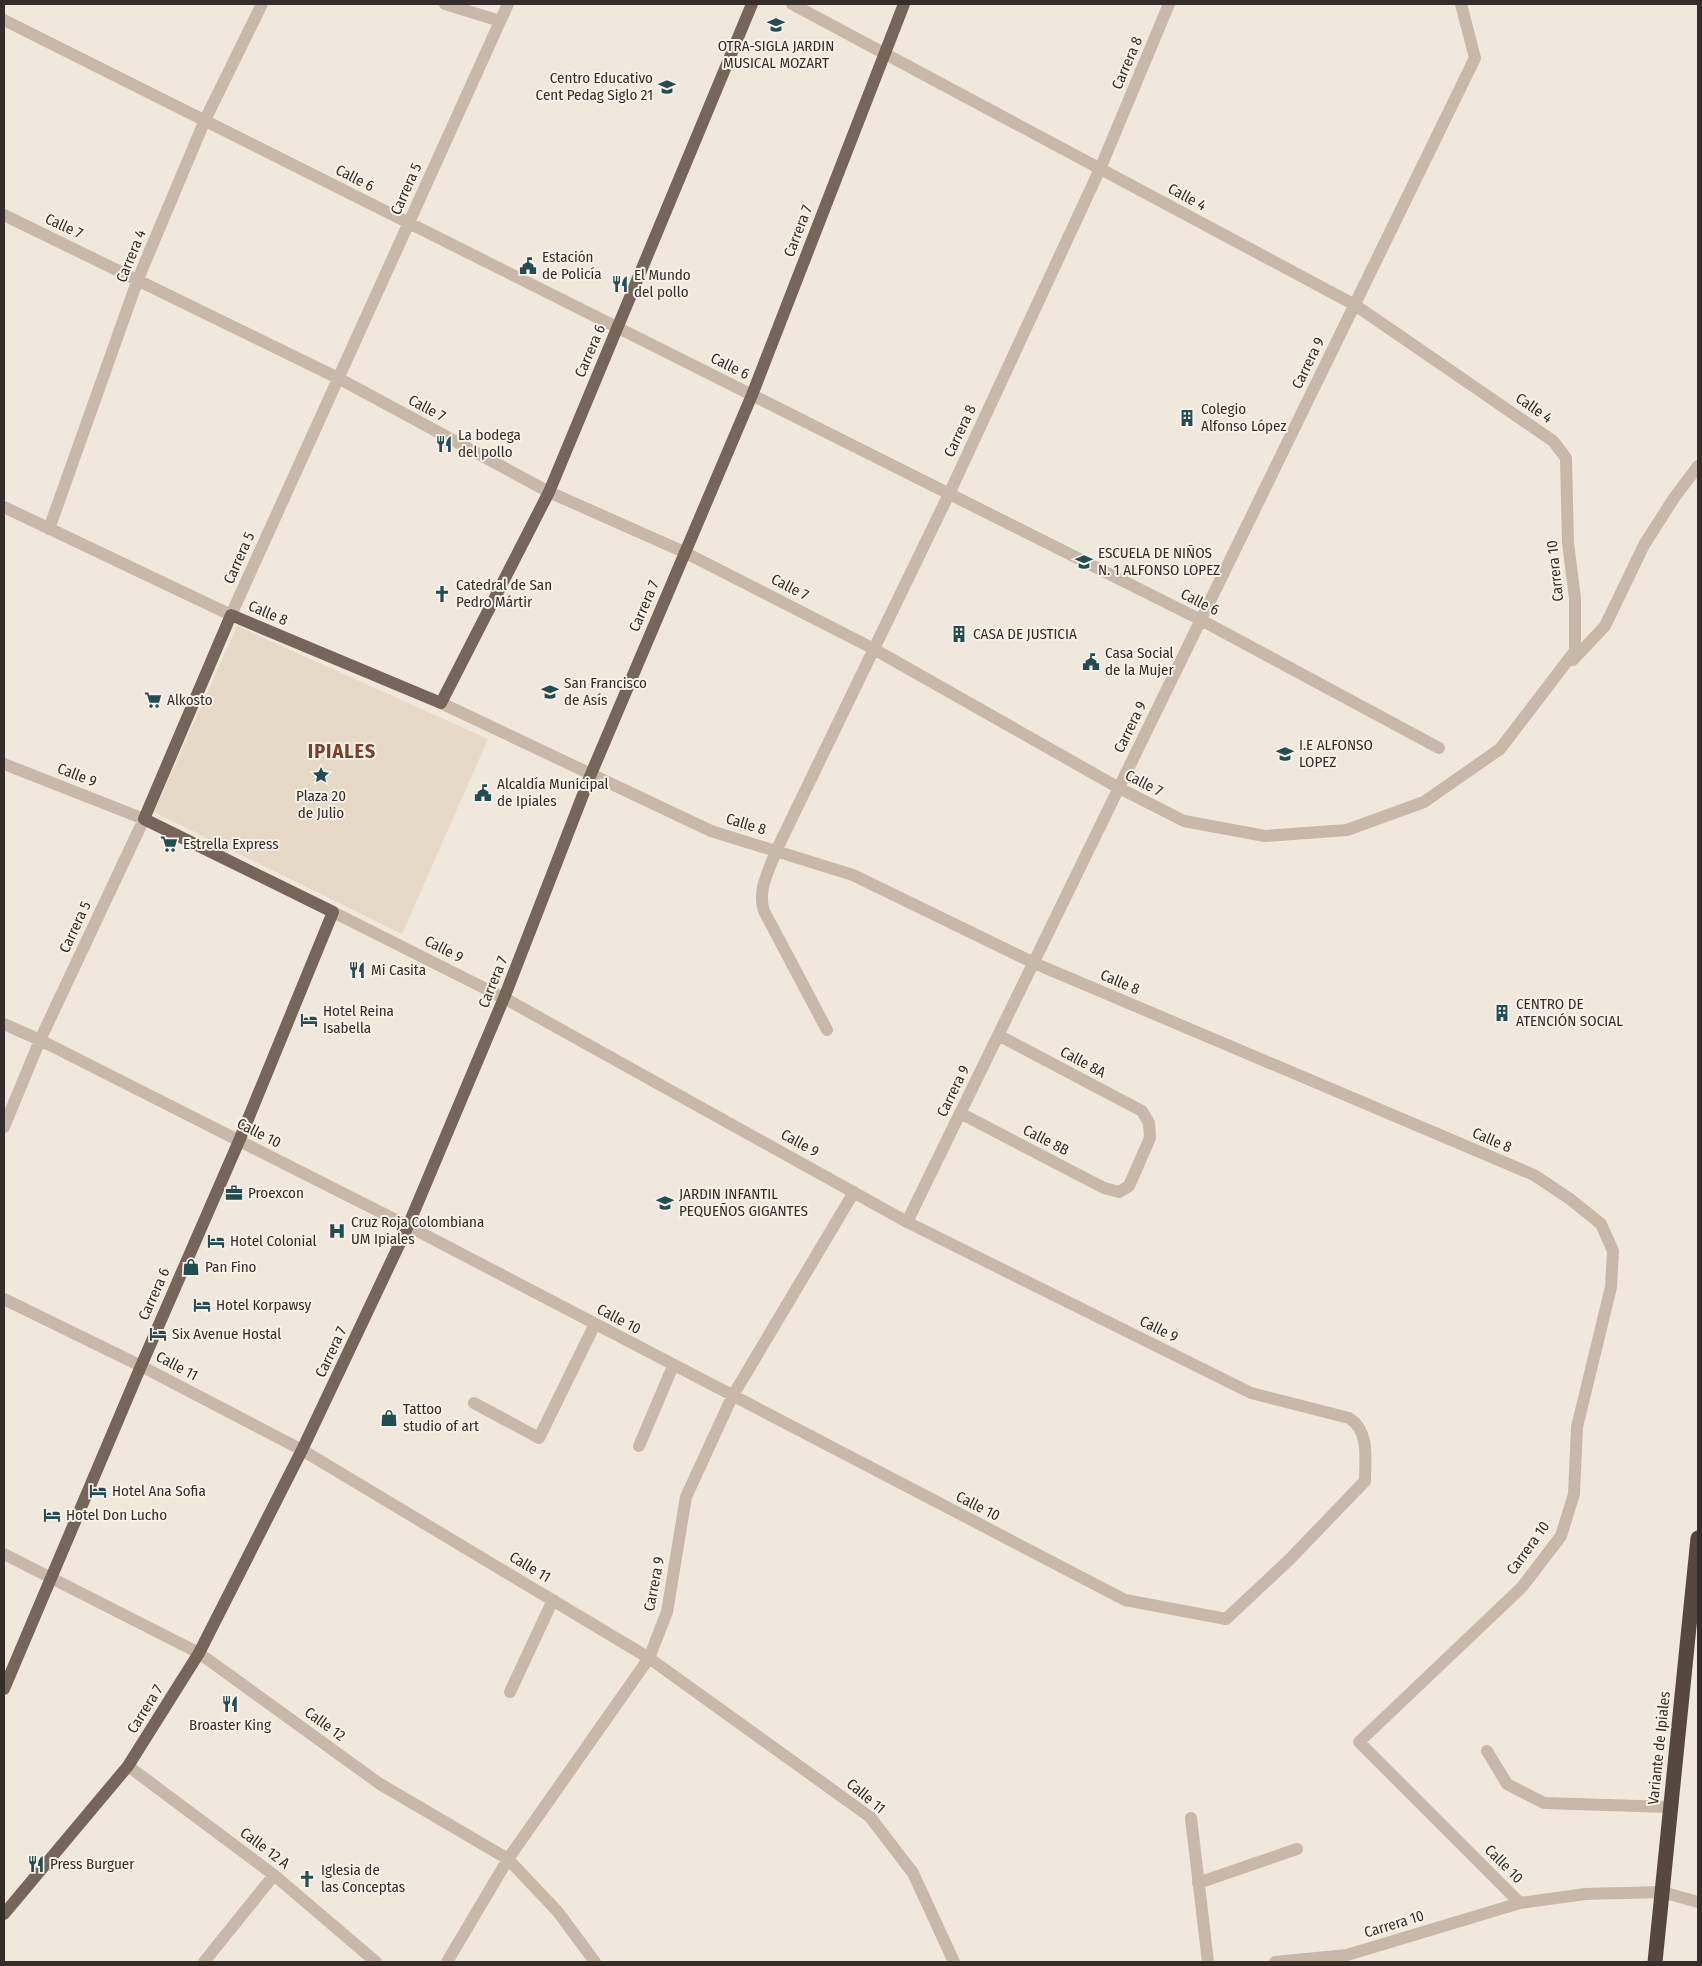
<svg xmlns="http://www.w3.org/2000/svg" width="1702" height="1966" viewBox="0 0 1702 1966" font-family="'Fira Sans Condensed',sans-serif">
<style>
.plaza{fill:#e6d9c5}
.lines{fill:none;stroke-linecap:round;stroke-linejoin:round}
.minor{stroke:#c7b8aa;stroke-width:12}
.major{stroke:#75655b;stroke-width:12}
.highway{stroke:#554841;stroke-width:15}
.labels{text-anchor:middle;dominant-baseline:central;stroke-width:4;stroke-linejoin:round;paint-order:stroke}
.poi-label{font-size:15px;fill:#352d29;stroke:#f8f2e9;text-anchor:start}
.street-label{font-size:15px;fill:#352d29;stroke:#f8f2e9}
.district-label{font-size:20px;font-weight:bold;letter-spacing:1px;fill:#7c402a;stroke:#f8f2e9}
</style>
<rect width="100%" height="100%" fill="#f0e8dd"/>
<path class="plaza" d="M237,626L488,739L402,934L154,812Z"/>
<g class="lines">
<path class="minor" d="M445,4L500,21
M4,20L1201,620L1439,748
M4,215L338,378L549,492L684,552L872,648L1119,788L1184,821L1265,836L1347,830L1424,802L1500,749L1575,651V598L1568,543L1566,458L1553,441L1355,305L792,4
M4,507L231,615L508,4
M49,529L138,279L205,120L262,4
M1573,660L1605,626L1644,545L1674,498L1698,466
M441,703L711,831L853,875L1034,963L1534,1175L1570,1199L1601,1224L1613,1251L1611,1287L1577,1427L1574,1494L1561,1536L1522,1587L1359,1742L1520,1903
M4,764L144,819L40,1040L4,1127
M4,1024L40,1040L408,1226L1125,1600L1226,1619L1290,1559L1365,1481C1365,1459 1370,1431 1349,1418L1251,1393L907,1222L504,998L333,912
M827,1030L764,911C757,890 769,871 776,851L949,494L1100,169L1169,4
M960,1113L1104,1188L1119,1192L1129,1186L1150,1138L1149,1123L1142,1111L998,1035
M907,1222L1475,58L1461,4
M4,1299L141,1366L302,1450L649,1658L870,1817L913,1873L954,1962
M474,1403L539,1438L595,1324
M639,1446L673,1366
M4,1554L199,1653L380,1784L508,1859L558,1912L595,1962
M510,1692L553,1600
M1487,1751L1507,1784L1544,1803L1671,1807
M128,1766L274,1875L376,1962
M1191,1818L1208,1962
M1198,1883L1297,1849
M204,1962L274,1875
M447,1962L508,1859L649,1658L667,1612L686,1497L732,1397L854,1192
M1275,1962L1347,1955L1520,1903L1585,1894L1662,1892L1698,1902"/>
<path class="major" d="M4,1689L141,1366L239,1141L333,912L144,819L231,615L441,703L549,492L752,4
M4,1914L128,1766L199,1653L302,1450L408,1226L504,998L591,774L752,395L904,4"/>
<path class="highway" d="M1655,1962L1698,1538"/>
</g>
<defs>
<g id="school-bare" transform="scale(1.35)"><path d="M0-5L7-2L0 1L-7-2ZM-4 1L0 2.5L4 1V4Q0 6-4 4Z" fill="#224d52" stroke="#f8f2e9" stroke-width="2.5" paint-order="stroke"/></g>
<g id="civic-bare" transform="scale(1.35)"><path d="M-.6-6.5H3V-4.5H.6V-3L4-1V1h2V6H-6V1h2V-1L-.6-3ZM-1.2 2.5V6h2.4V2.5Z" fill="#224d52" stroke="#f8f2e9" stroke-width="2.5" paint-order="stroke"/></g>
<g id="restaurant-bare" transform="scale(1.35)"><path d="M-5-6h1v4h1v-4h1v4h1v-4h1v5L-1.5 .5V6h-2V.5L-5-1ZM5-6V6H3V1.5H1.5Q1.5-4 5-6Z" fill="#224d52" stroke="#f8f2e9" stroke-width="2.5" paint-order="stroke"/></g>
<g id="building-bare" transform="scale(1.35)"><path d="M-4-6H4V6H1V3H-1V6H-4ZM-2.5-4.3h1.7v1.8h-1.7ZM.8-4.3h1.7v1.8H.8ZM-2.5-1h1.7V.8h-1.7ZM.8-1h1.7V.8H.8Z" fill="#224d52" stroke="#f8f2e9" stroke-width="2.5" paint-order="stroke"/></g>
<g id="church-bare" transform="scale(1.35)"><path d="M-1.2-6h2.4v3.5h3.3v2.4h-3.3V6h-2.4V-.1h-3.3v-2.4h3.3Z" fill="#224d52" stroke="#f8f2e9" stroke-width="2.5" paint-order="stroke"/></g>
<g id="supermarket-bare" transform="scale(1.35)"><path d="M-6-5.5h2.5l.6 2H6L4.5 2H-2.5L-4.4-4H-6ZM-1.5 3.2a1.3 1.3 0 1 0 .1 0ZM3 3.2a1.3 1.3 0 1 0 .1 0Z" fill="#224d52" stroke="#f8f2e9" stroke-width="2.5" paint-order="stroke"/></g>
<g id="sight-bare" transform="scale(1.35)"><path d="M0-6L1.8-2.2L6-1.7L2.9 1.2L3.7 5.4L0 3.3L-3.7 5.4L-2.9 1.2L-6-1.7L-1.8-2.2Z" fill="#224d52" stroke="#f8f2e9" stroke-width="2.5" paint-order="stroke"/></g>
<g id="hotel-bare" transform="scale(1.35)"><path d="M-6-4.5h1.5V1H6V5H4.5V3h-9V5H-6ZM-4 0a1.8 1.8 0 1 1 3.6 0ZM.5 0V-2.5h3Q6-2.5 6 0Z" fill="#224d52" stroke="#f8f2e9" stroke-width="2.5" paint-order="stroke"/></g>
<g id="office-bare" transform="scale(1.35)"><path d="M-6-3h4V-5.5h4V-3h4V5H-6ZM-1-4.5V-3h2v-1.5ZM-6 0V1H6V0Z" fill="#224d52" stroke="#f8f2e9" stroke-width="2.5" paint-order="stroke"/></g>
<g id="hospital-bare" transform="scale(1.35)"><path d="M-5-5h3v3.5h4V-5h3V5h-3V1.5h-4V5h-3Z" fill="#224d52" stroke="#f8f2e9" stroke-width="2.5" paint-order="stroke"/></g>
<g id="shop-bare" transform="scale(1.35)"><path d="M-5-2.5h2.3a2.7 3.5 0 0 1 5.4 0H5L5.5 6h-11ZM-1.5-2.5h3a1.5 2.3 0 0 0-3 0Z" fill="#224d52" stroke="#f8f2e9" stroke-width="2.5" paint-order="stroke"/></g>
</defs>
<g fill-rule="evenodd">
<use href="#school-bare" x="776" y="25"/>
<use href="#school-bare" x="667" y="87"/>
<use href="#civic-bare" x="528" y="266"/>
<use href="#restaurant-bare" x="620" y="284"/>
<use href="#building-bare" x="1187" y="418"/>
<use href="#restaurant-bare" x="444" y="444"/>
<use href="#school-bare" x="1084" y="562"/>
<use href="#church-bare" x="442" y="594"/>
<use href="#building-bare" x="959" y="634"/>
<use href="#civic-bare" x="1091" y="662"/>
<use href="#school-bare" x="550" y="692"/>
<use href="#supermarket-bare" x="153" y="700"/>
<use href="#school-bare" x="1285" y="754"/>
<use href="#sight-bare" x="321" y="775"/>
<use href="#civic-bare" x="483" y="793"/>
<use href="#supermarket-bare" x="169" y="844"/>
<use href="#restaurant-bare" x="357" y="970"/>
<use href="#building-bare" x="1502" y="1013"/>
<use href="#hotel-bare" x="309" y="1020"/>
<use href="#office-bare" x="234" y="1193"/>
<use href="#school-bare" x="665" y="1203"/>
<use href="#hospital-bare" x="337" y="1231"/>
<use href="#hotel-bare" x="216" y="1241"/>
<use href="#shop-bare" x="191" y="1267"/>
<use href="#hotel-bare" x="202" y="1305"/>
<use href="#hotel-bare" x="158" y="1334"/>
<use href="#shop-bare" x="389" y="1418"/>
<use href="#hotel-bare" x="98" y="1491"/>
<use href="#hotel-bare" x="52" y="1515"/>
<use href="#restaurant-bare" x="230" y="1704"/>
<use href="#restaurant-bare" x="36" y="1864"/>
<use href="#church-bare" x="307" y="1879"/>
</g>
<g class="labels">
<g class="poi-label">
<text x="776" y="46" text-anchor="middle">OTRA-SIGLA JARDIN<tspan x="776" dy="17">MUSICAL MOZART</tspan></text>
<text x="653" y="78" text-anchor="end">Centro Educativo<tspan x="653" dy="17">Cent Pedag Siglo 21</tspan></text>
<text x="542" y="257">Estación<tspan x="542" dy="17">de Policía</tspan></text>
<text x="634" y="275">El Mundo<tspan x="634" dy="17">del pollo</tspan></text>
<text x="1201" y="409">Colegio<tspan x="1201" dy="17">Alfonso López</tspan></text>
<text x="458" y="435">La bodega<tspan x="458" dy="17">del pollo</tspan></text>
<text x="1098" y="553">ESCUELA DE NIÑOS<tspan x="1098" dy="17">N. 1 ALFONSO LOPEZ</tspan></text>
<text x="456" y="585">Catedral de San<tspan x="456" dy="17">Pedro Mártir</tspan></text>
<text x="973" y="634">CASA DE JUSTICIA</text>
<text x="1105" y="653">Casa Social<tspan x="1105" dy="17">de la Mujer</tspan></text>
<text x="564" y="683">San Francisco<tspan x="564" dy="17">de Asís</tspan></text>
<text x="167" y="700">Alkosto</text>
<text x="1299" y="745">I.E ALFONSO<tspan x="1299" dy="17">LOPEZ</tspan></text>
<text x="497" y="784">Alcaldía Municipal<tspan x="497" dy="17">de Ipiales</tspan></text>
<text x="321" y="796" text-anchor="middle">Plaza 20<tspan x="321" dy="17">de Julio</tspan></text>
<text x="183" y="844">Estrella Express</text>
<text x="371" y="970">Mi Casita</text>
<text x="1516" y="1004">CENTRO DE<tspan x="1516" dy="17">ATENCIÓN SOCIAL</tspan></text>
<text x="323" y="1011">Hotel Reina<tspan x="323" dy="17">Isabella</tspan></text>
<text x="248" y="1193">Proexcon</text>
<text x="679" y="1194">JARDIN INFANTIL<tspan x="679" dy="17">PEQUEÑOS GIGANTES</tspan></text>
<text x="351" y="1222">Cruz Roja Colombiana<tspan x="351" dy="17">UM Ipiales</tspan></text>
<text x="230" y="1241">Hotel Colonial</text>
<text x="205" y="1267">Pan Fino</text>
<text x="216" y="1305">Hotel Korpawsy</text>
<text x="172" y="1334">Six Avenue Hostal</text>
<text x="403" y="1409">Tattoo<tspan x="403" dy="17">studio of art</tspan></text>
<text x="112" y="1491">Hotel Ana Sofia</text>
<text x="66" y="1515">Hotel Don Lucho</text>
<text x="230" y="1725" text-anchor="middle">Broaster King</text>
<text x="50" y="1864">Press Burguer</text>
<text x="321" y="1870">Iglesia de<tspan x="321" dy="17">las Conceptas</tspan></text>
</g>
<g class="street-label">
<text transform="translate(1127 63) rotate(-67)">Carrera 8</text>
<text transform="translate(355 178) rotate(27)">Calle 6</text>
<text transform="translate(406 189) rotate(-66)">Carrera 5</text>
<text transform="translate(1187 197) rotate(28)">Calle 4</text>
<text transform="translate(64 226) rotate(25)">Calle 7</text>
<text transform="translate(798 231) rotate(-69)">Carrera 7</text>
<text transform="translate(131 256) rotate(-68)">Carrera 4</text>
<text transform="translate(590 351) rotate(-67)">Carrera 6</text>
<text transform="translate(1308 363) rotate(-64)">Carrera 9</text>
<text transform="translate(730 366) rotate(26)">Calle 6</text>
<text transform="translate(427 408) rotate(28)">Calle 7</text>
<text transform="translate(1534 408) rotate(35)">Calle 4</text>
<text transform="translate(960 431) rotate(-65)">Carrera 8</text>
<text transform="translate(239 558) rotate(-66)">Carrera 5</text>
<text transform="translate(1555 571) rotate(-96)">Carrera 10</text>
<text transform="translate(790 587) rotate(27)">Calle 7</text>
<text transform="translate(1200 602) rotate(27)">Calle 6</text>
<text transform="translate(644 606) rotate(-67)">Carrera 7</text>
<text transform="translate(268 613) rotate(23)">Calle 8</text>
<text transform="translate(1130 727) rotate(-64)">Carrera 9</text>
<text transform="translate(77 775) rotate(21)">Calle 9</text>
<text transform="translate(1144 783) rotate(27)">Calle 7</text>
<text transform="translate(746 824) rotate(17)">Calle 8</text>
<text transform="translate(75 927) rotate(-65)">Carrera 5</text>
<text transform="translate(444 949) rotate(27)">Calle 9</text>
<text transform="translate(493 982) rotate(-68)">Carrera 7</text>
<text transform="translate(1120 982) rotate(23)">Calle 8</text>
<text transform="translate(1083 1062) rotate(28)">Calle 8A</text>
<text transform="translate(953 1091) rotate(-64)">Carrera 9</text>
<text transform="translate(259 1133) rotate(27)">Calle 10</text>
<text transform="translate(1046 1140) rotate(27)">Calle 8B</text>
<text transform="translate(1492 1140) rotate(23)">Calle 8</text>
<text transform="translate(800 1143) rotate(29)">Calle 9</text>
<text transform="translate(154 1294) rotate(-66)">Carrera 6</text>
<text transform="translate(619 1319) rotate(28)">Calle 10</text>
<text transform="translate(1159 1329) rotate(26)">Calle 9</text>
<text transform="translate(331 1352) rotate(-65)">Carrera 7</text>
<text transform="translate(177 1366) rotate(28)">Calle 11</text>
<text transform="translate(978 1506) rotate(27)">Calle 10</text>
<text transform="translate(1528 1548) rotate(-54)">Carrera 10</text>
<text transform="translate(530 1567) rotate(31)">Calle 11</text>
<text transform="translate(654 1584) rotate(-79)">Carrera 9</text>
<text transform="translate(145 1709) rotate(-58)">Carrera 7</text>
<text transform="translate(325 1724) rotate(36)">Calle 12</text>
<text transform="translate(1659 1748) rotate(-84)">Variante de Ipiales</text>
<text transform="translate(866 1796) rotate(40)">Calle 11</text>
<text transform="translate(265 1848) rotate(37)">Calle 12 A</text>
<text transform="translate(1504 1864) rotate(45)">Calle 10</text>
<text transform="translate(1394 1924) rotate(-17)">Carrera 10</text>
</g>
<g class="district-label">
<text x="342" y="751">IPIALES</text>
</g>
</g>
<rect width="1702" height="1966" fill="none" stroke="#352d29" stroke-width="10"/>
</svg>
